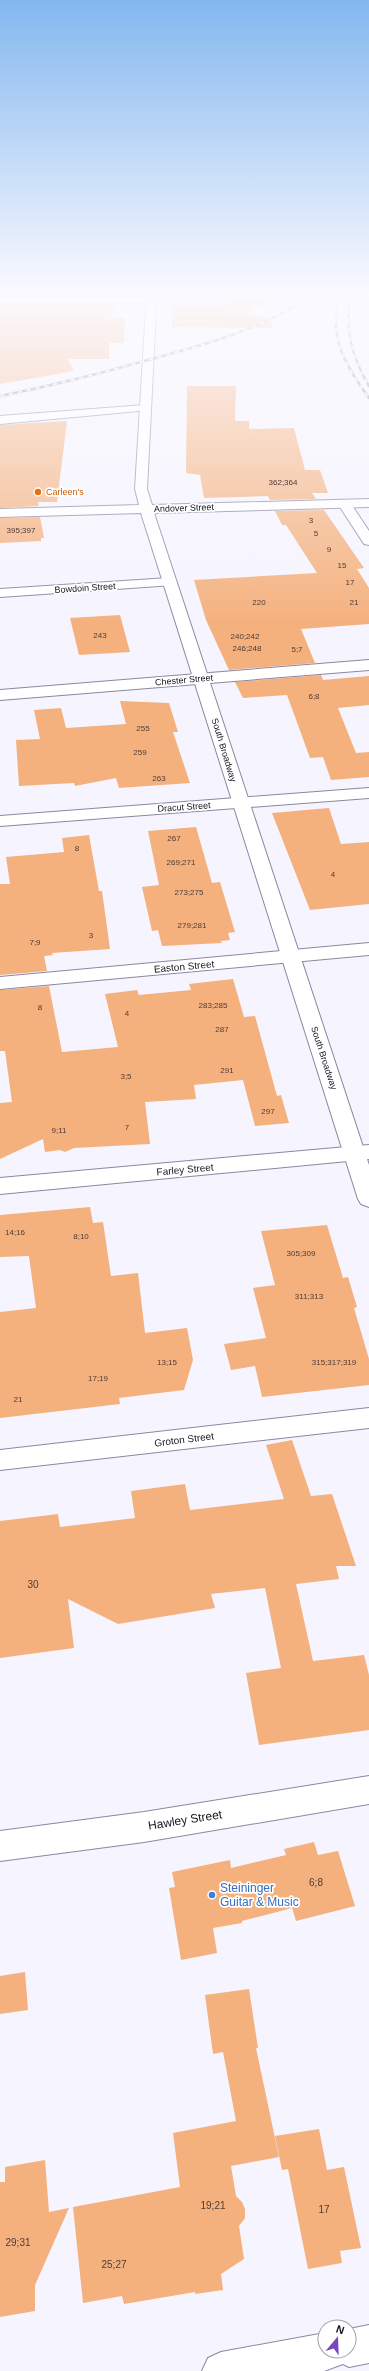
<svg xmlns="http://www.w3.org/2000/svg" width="369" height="2371" font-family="Arial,sans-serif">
  <rect width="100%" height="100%" fill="#f6f4fe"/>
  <path fill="#f4b17e" d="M0,292H121L120,296H0Z
    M226,292H286L246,313L273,320L272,328L172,327V305H226Z
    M0,304H116L110,318H125L124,343H109V359H68L74,371L0,384Z
    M187,386H236L235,421H249V429L294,428L305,470H320L328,493H312L316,499L270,500L268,496L204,498L200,475L186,473Z
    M67,421L57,502H38L39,506L0,508V425Z
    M324,510L364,568L357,569L369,588V624L301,629L315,663L229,670L206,620L194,580L317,573L286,525H282L275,511Z
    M40,517L44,538H41V541L0,543V518Z
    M120,615L130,652L79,655L70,618Z
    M321,675L323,680L369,676V705L338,708L356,753L369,752V777L331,780L323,757L310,758L287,695L243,698L235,682Z
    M120,701L169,703L178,732H173L190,783L119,788L116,778L75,786L74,783L19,786L16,740L40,739L34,710L61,708L66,728L126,724Z
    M329,808L341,844L369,842V904L310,910L272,813Z
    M196,827L212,883L220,882L235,932L228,933L230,940L221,941L222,943L162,946L158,930L152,931L142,887L159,885L148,831Z
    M89,835L99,891H102L110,949L52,953L53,955L44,956L47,971L0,975V884H10L6,857L64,852L62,838Z
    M233,979L244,1017L255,1016L277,1096L281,1095L289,1123L255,1126L243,1080L194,1085L196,1099L145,1102L150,1144L74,1148L65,1152L60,1150L45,1152L43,1139L0,1159V1103L12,1102L5,1051H0V990L49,986L62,1052L118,1047L105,994L137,990L139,995L191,990L189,984Z
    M90,1207L93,1223L103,1222L111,1276L138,1273L145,1333L187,1328L193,1360L184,1390L119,1398L120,1404L0,1418V1312L36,1308L29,1256L0,1257V1215Z
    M327,1225L343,1278L348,1277L357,1307L354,1308L369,1359V1385L262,1397L255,1366L231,1370L224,1344L266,1338L253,1288L275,1285L261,1231Z
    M292,1440L311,1496L332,1494L356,1566H336L339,1579L296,1584L313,1661L364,1655L369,1675V1730L259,1745L246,1673L281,1668L265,1588L211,1594L215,1608L118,1624L68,1599L74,1648L0,1658V1521L58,1514L60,1527L135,1518L131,1491L185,1484L190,1510L284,1499L266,1445Z
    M314,1842L318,1855L338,1851L355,1906L296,1921L292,1908L242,1921V1923L213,1928L217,1953L181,1960L169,1888L175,1887L172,1872L230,1860L231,1868L286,1855L284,1849Z
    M25,1972L28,2010L0,2014V1976Z
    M249,1989L258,2048H256L279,2157L231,2166L236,2196L242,2202L245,2209V2218L239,2226L244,2259L221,2274L223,2290L195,2294V2292L124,2304L122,2296L83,2303L73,2207L180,2187L173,2133L236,2121L223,2052L213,2054L205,1995Z
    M319,2129L327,2170L344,2167L361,2248L340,2251L342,2263L308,2269L288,2169L282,2170L275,2136Z
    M45,2160L49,2212L69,2208L35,2285V2311L0,2317V2182H5V2167Z"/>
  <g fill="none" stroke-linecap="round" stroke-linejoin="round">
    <defs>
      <path id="minor" d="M0,297H151L156,300L151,303H0Z
        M145,405L149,406L151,408L149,410L0,424V416Z
        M344,500L349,501L369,531V545L364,544L338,504Z
        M169,578L176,582L174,585L0,597V589Z
        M369,660V670L0,700V690Z
        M369,788V798L0,826V816Z
        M369,943V955L0,989V977Z
        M369,1145V1159L0,1194V1178Z
        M369,1408V1428L0,1470V1450Z
        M369,1776V1804L144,1842L0,1861V1831L144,1812Z
        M369,2325V2363L349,2367L343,2364L324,2371H202L208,2358L221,2352L325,2333V2351H349V2329Z"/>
      <path id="major" d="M147,292H157L147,489L152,505L369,499V507L154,513L369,1165V1207L361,1204L358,1199L141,513L0,517V509L139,505L135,489Z"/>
    </defs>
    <use href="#minor" stroke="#8c879e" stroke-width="2"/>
    <use href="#major" stroke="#8c879e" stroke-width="2"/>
    <use href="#minor" fill="#fff" fill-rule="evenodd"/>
    <use href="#major" fill="#fff" fill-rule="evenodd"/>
    <defs>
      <path id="rail" d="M340,292C328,337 343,362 369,398
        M351,292C344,327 351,356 369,386
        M0,396C50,386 99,374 148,360C208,344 266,328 317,292"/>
    </defs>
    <use href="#rail" stroke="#908e98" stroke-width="2.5"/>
    <use href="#rail" stroke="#fff" stroke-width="1.5" stroke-dasharray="4.5" stroke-linecap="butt"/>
  </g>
  <linearGradient id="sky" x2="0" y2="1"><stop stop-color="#83b7ef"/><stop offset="0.47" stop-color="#fbfaff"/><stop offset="1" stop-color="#fbfaff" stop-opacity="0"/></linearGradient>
  <rect width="369" height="624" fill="url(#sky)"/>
  <circle fill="#e8710a" stroke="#fff" stroke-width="1.5" cx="38" cy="492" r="4"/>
  <circle fill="#3f7fe0" stroke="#fff" stroke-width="1.5" cx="212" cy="1895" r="4"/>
  <g text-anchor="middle" stroke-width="3.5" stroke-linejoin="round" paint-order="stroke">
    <g font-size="8" fill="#4e3b35">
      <text x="283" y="485">362;364</text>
      <text x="311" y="523">3</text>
      <text x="21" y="533">395;397</text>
      <text x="316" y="536">5</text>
      <text x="329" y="552">9</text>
      <text x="342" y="568">15</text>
      <text x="350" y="585">17</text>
      <text x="259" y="605">220</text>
      <text x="354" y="605">21</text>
      <text x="100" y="638">243</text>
      <text x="245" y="639">240;242</text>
      <text x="247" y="651">246;248</text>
      <text x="297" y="652">5;7</text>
      <text x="314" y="699">6;8</text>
      <text x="143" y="731">255</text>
      <text x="140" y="755">259</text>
      <text x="159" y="781">263</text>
      <text x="174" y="841">267</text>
      <text x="77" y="851">8</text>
      <text x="181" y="865">269;271</text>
      <text x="333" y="877">4</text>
      <text x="189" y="895">273;275</text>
      <text x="192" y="928">279;281</text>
      <text x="91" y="938">3</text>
      <text x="35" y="945">7;9</text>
      <text x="213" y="1008">283;285</text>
      <text x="40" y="1010">8</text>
      <text x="127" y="1016">4</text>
      <text x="222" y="1032">287</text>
      <text x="227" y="1073">291</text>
      <text x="126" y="1079">3;5</text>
      <text x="268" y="1114">297</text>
      <text x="127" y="1130">7</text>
      <text x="59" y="1133">9;11</text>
      <text x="15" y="1235">14;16</text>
      <text x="81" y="1239">8;10</text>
      <text x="301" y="1256">305;309</text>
      <text x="309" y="1299">311;313</text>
      <text x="167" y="1365">13;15</text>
      <text x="334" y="1365">315;317;319</text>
      <text x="98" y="1381">17;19</text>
      <text x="18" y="1402">21</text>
    </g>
    <g font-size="9" fill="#c56008" stroke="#fff" text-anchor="start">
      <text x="46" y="495">Carleen's</text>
    </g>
    <g font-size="9" fill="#16141d" stroke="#fff">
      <text transform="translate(184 508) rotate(-2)" y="3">Andover Street</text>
      <text transform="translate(85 588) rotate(-4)" y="3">Bowdoin Street</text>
      <text transform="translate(184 680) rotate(-5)" y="3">Chester Street</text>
      <text transform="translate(224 750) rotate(73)" y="3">South Broadway</text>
      <text transform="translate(184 807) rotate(-4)" y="3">Dracut Street</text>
      <text transform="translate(324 1058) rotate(72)" y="3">South Broadway</text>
    </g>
    <g font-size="10" fill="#16141d" stroke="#fff">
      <text transform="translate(184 966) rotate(-5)" y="4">Easton Street</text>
      <text transform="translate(185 1169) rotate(-5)" y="4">Farley Street</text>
      <text transform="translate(184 1439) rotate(-7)" y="4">Groton Street</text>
    </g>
    <g font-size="10" fill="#4e3b35">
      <text x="33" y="1588">30</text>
      <text x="316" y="1886">6;8</text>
      <text x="213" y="2209">19;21</text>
      <text x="324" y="2213">17</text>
      <text x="18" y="2246">29;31</text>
      <text x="114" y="2268">25;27</text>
    </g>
    <g font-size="12" fill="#16141d" stroke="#fff">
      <text transform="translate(185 1820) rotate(-9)" y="4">Hawley Street</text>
    </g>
    <g font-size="12" fill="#366cbe" stroke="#fff" text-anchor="start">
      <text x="220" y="1892">Steininger<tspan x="220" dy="14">Guitar &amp; Music</tspan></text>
    </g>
  </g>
  <g transform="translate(337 2339) rotate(19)"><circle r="19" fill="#ffffff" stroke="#a2a1a5"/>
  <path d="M0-3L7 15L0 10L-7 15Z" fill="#7947bf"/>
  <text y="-6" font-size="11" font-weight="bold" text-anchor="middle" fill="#16141d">N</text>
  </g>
</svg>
